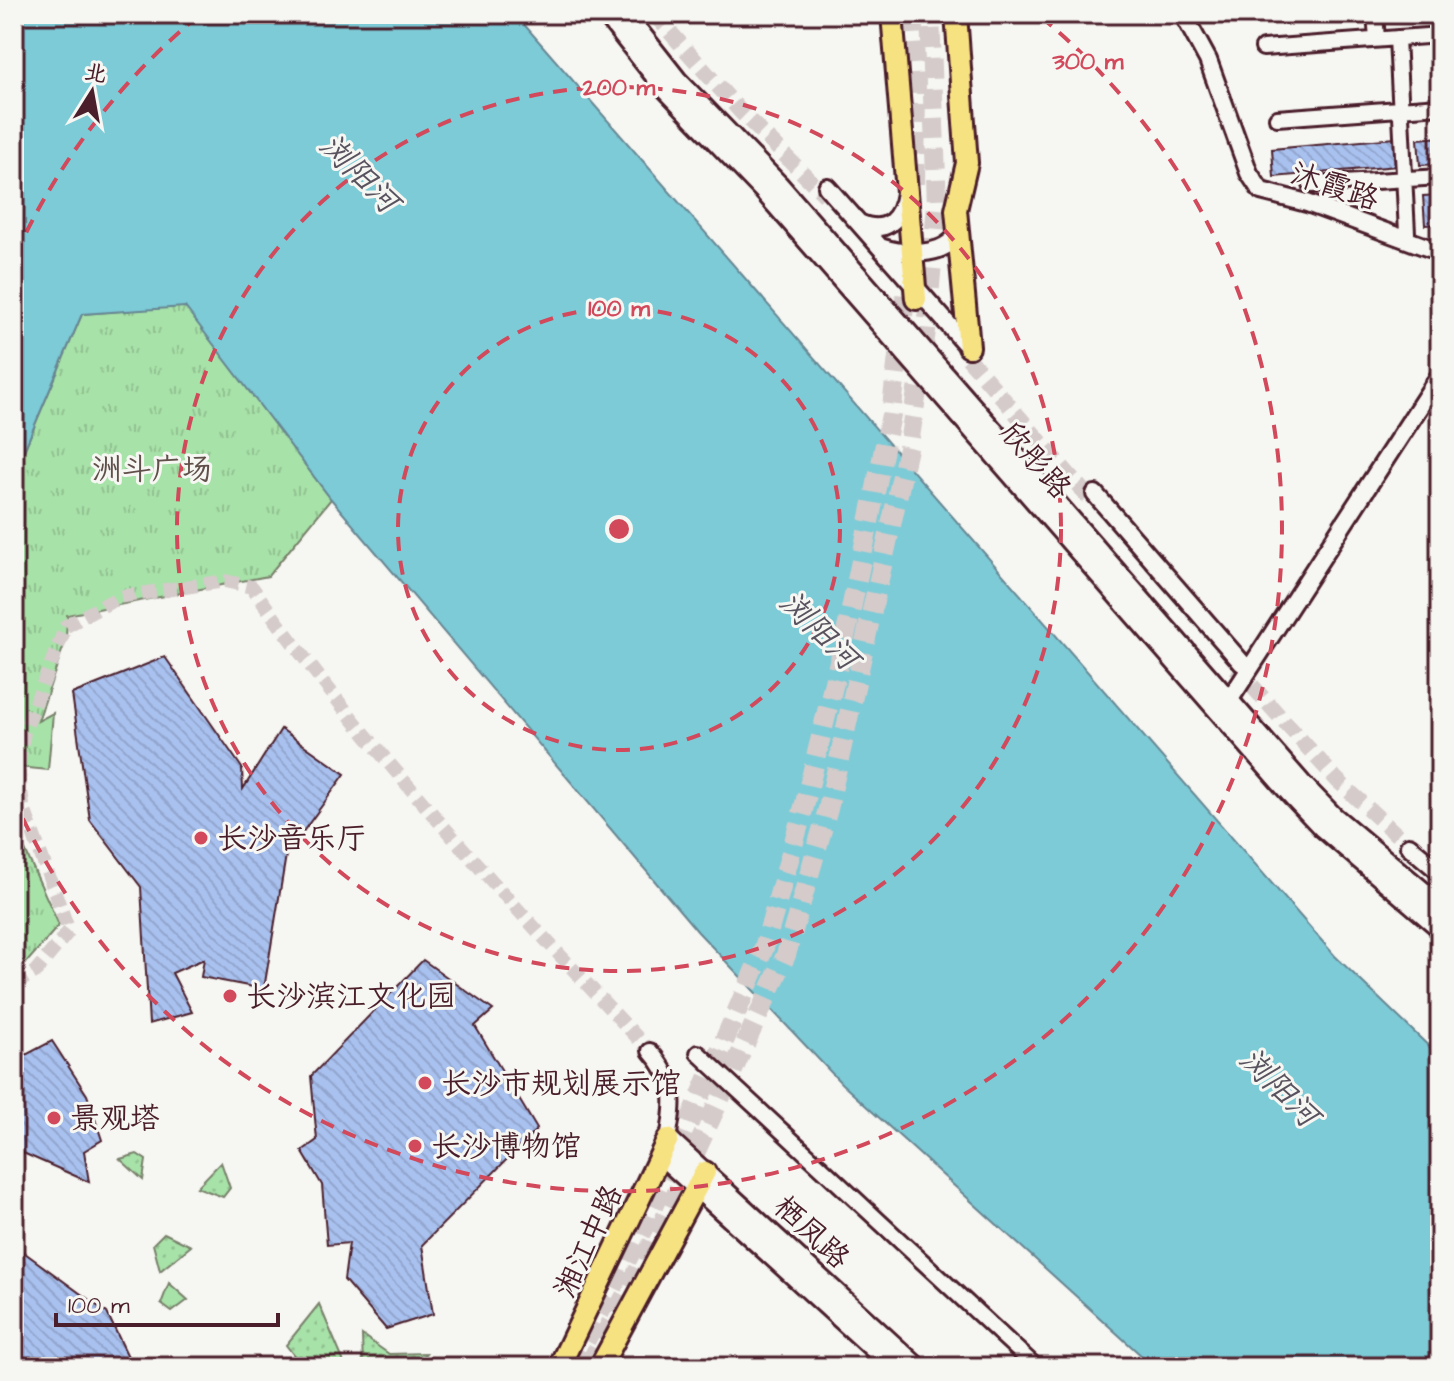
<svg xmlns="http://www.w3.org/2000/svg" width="1454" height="1381" font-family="'Architects Daughter','LXGW WenKai TC',sans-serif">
  <defs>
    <pattern id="grass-dots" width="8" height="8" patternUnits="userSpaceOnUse" patternTransform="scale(2)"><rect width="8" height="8" fill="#a7e2a8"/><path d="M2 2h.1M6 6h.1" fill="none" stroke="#91c191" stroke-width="1.8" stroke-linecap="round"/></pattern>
    <pattern id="park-tufts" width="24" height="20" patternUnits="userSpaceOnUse" patternTransform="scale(2)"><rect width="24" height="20" fill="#a7e2a8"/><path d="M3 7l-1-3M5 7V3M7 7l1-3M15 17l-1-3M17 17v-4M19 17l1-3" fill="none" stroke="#91c191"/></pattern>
    <pattern id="building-back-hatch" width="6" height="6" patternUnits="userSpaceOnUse" patternTransform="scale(2)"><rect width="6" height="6" fill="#a8c1ef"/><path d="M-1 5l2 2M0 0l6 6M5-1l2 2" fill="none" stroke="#92a5cd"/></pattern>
  </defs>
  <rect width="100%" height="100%" fill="#f6f6f2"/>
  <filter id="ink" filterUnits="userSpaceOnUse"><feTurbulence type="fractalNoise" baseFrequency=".0125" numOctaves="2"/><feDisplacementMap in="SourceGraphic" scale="16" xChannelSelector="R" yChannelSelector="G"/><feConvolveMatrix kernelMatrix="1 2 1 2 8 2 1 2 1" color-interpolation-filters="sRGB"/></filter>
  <g filter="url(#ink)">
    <path fill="url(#grass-dots)" stroke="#78806a" stroke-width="2" d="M137,1154L146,1160L143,1180L120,1159Z
      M221,1162L230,1188L223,1197L197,1187Z
      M164,1233L191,1246L160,1271L153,1244Z
      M319,1304L343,1360L344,1367H303L286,1345Z
      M362,1335L389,1354L426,1353L414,1367H363Z"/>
    <path fill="url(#park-tufts)" stroke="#78806a" stroke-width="2" d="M185,306L331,499L268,576L67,615L66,639L38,721L53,713L48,770L18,767L14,779V474L82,314Z
      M14,826L59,925L27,962L14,969Z
      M169,1283L188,1300L172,1312L161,1304Z"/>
    <path fill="#7bcbd7" stroke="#678692" stroke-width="2" d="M14,14H515L1335,956L1440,1057V1367H1154L842,1084L698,932L331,499L185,307L82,314L14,474Z"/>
    <path fill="url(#building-back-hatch)" stroke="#4a1f2b" stroke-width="2" d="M1440,137V164L1420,165L1418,139Z
      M1395,138L1397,166L1274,177L1272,149Z
      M1440,195V224L1425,225L1423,196Z
      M165,657L242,768L243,789L281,729L345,774L286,855L264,989L201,977L204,959L172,973L192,1012L149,1024L141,887L90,820L72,694Z
      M423,960L493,1010L475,1026L537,1129L422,1245L433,1314L386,1329L344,1280L349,1243L327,1245L322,1185L302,1151L317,1140L311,1076Z
      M52,1041L87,1095L102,1140L84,1151L89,1182L14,1149V1061Z
      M14,1245L107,1313L133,1367H14Z"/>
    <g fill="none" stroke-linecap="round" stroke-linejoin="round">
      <path stroke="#d4cbca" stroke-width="14" stroke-dasharray="14 7" stroke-linecap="butt" d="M14,984L35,972L69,931L23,806L18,767L24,732L66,626L119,597L225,581L252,587C370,753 510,903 650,1051"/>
      <path stroke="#d4cbca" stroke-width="16" stroke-dasharray="16 8" stroke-linecap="butt" d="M654,14L740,111L825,195
        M968,358L1090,499
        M1236,668L1337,780L1409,846"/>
      <path stroke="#d4cbca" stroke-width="20" stroke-dasharray="20 10" stroke-linecap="butt" d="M912,14L916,76L915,194
        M572,1367L647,1221L764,948L805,803L848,624L891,415L908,274
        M588,1367L661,1227L786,955L828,809L909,444L926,331L937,205L930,14"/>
      <defs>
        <path id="minor" d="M1375,14L1377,39
          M1397,38L1407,233
          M1263,48L1440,35
          M1277,118L1440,106
          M1311,185L1440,177
          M650,1051C677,1081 675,1101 668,1139
          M698,1053L1036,1367"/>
        <path id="tertiary" d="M1183,14L1208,60L1249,173L1261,191L1307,203L1440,252
          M827,187L970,349
          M859,223C886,235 901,220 905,193
          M880,247C904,255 944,258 958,233
          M1095,494L1242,663
          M1223,710L1440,375
          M1409,846L1440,872"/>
        <path id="secondary" d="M606,14L663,86L764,191L1290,793L1323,828L1440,928
          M625,14L677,80L778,184L1301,783L1334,817L1440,906
          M668,1139L917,1367
          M661,1155L894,1367"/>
        <path id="primary" d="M892,14L916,299
          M956,14L967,163L956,210L969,347
          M559,1367L668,1139
          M600,1367L705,1172"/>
      </defs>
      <use href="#minor" stroke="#4a1f2b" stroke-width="20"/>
      <use href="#tertiary" stroke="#4a1f2b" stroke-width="22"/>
      <use href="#secondary" stroke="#4a1f2b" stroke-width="24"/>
      <use href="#primary" stroke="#4a1f2b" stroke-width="26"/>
      <use href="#minor" stroke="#f6f6f2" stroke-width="14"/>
      <use href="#tertiary" stroke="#f6f6f2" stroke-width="16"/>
      <use href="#secondary" stroke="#f6f6f2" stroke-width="18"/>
      <use href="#primary" stroke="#f7e281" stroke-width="20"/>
    </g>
  </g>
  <g fill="none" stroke="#d1495b" stroke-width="4" stroke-dasharray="14 10">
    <circle cx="619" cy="529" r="221"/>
    <circle cx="619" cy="529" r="442"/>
    <path d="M16 254A663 663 0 0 1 197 17M1041 17A663 663 0 1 1 16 804"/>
  </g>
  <g fill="#d1495b" stroke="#f6f6f2" stroke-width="3">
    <circle cx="201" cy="838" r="8"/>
    <circle cx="230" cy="996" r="8"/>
    <circle cx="425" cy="1083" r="8"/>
    <circle cx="54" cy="1118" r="8"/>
    <circle cx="415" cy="1146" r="8"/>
  </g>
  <g text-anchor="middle" stroke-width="6" stroke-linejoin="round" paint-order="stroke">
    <g font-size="30" fill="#4a1f2b" stroke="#f6f6f2">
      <text transform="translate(1335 186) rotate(18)" y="10">沐霞路</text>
      <text transform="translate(1036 460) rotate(49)" y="10">欣彤路</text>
      <text transform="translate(812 1232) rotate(43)" y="10">栖凤路</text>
      <text transform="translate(588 1241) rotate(-65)" y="10">湘江中路</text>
    </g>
    <g font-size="30" fill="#61504a" stroke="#f6f6f2">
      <text x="152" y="479">洲斗广场</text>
    </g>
    <g font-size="30" fill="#4a1f2b" stroke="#f6f6f2" text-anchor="start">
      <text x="217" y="848">长沙音乐厅</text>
      <text x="246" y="1006">长沙滨江文化园</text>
      <text x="441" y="1093">长沙市规划展示馆</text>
      <text x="70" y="1128">景观塔</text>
      <text x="431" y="1156">长沙博物馆</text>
    </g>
    <g font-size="32" font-style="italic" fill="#59535f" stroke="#f6f6f2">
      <text transform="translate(360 173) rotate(45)" y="11">浏阳河</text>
      <text transform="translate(820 630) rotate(45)" y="11">浏阳河</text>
      <text transform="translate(1280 1087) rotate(45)" y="11">浏阳河</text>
    </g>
  </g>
  <circle cx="619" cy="529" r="12" fill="#d1495b" stroke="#f6f6f2" stroke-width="4"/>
  <g font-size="24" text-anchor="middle" font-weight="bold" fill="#d1495b" stroke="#f6f6f2" stroke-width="6" stroke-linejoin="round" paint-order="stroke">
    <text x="1088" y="69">300 m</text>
    <text x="619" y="95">200 m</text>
    <text x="619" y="316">100 m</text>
  </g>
  <rect width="1454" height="1381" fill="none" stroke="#f6f6f2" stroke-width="48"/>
  <rect x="24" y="24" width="1406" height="1333" fill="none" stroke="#4a1f2b" stroke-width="3" filter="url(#ink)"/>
  <g transform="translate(92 92) rotate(11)" stroke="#f6f6f2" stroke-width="6" paint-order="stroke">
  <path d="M0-6L14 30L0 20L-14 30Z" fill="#4a1f2b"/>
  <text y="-12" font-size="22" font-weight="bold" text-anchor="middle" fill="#4a1f2b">北</text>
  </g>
  <path d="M56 1313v12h222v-12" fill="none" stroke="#4a1f2b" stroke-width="4"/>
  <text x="68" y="1313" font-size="24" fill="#4a1f2b" stroke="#f6f6f2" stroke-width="6" paint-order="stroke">100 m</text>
</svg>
